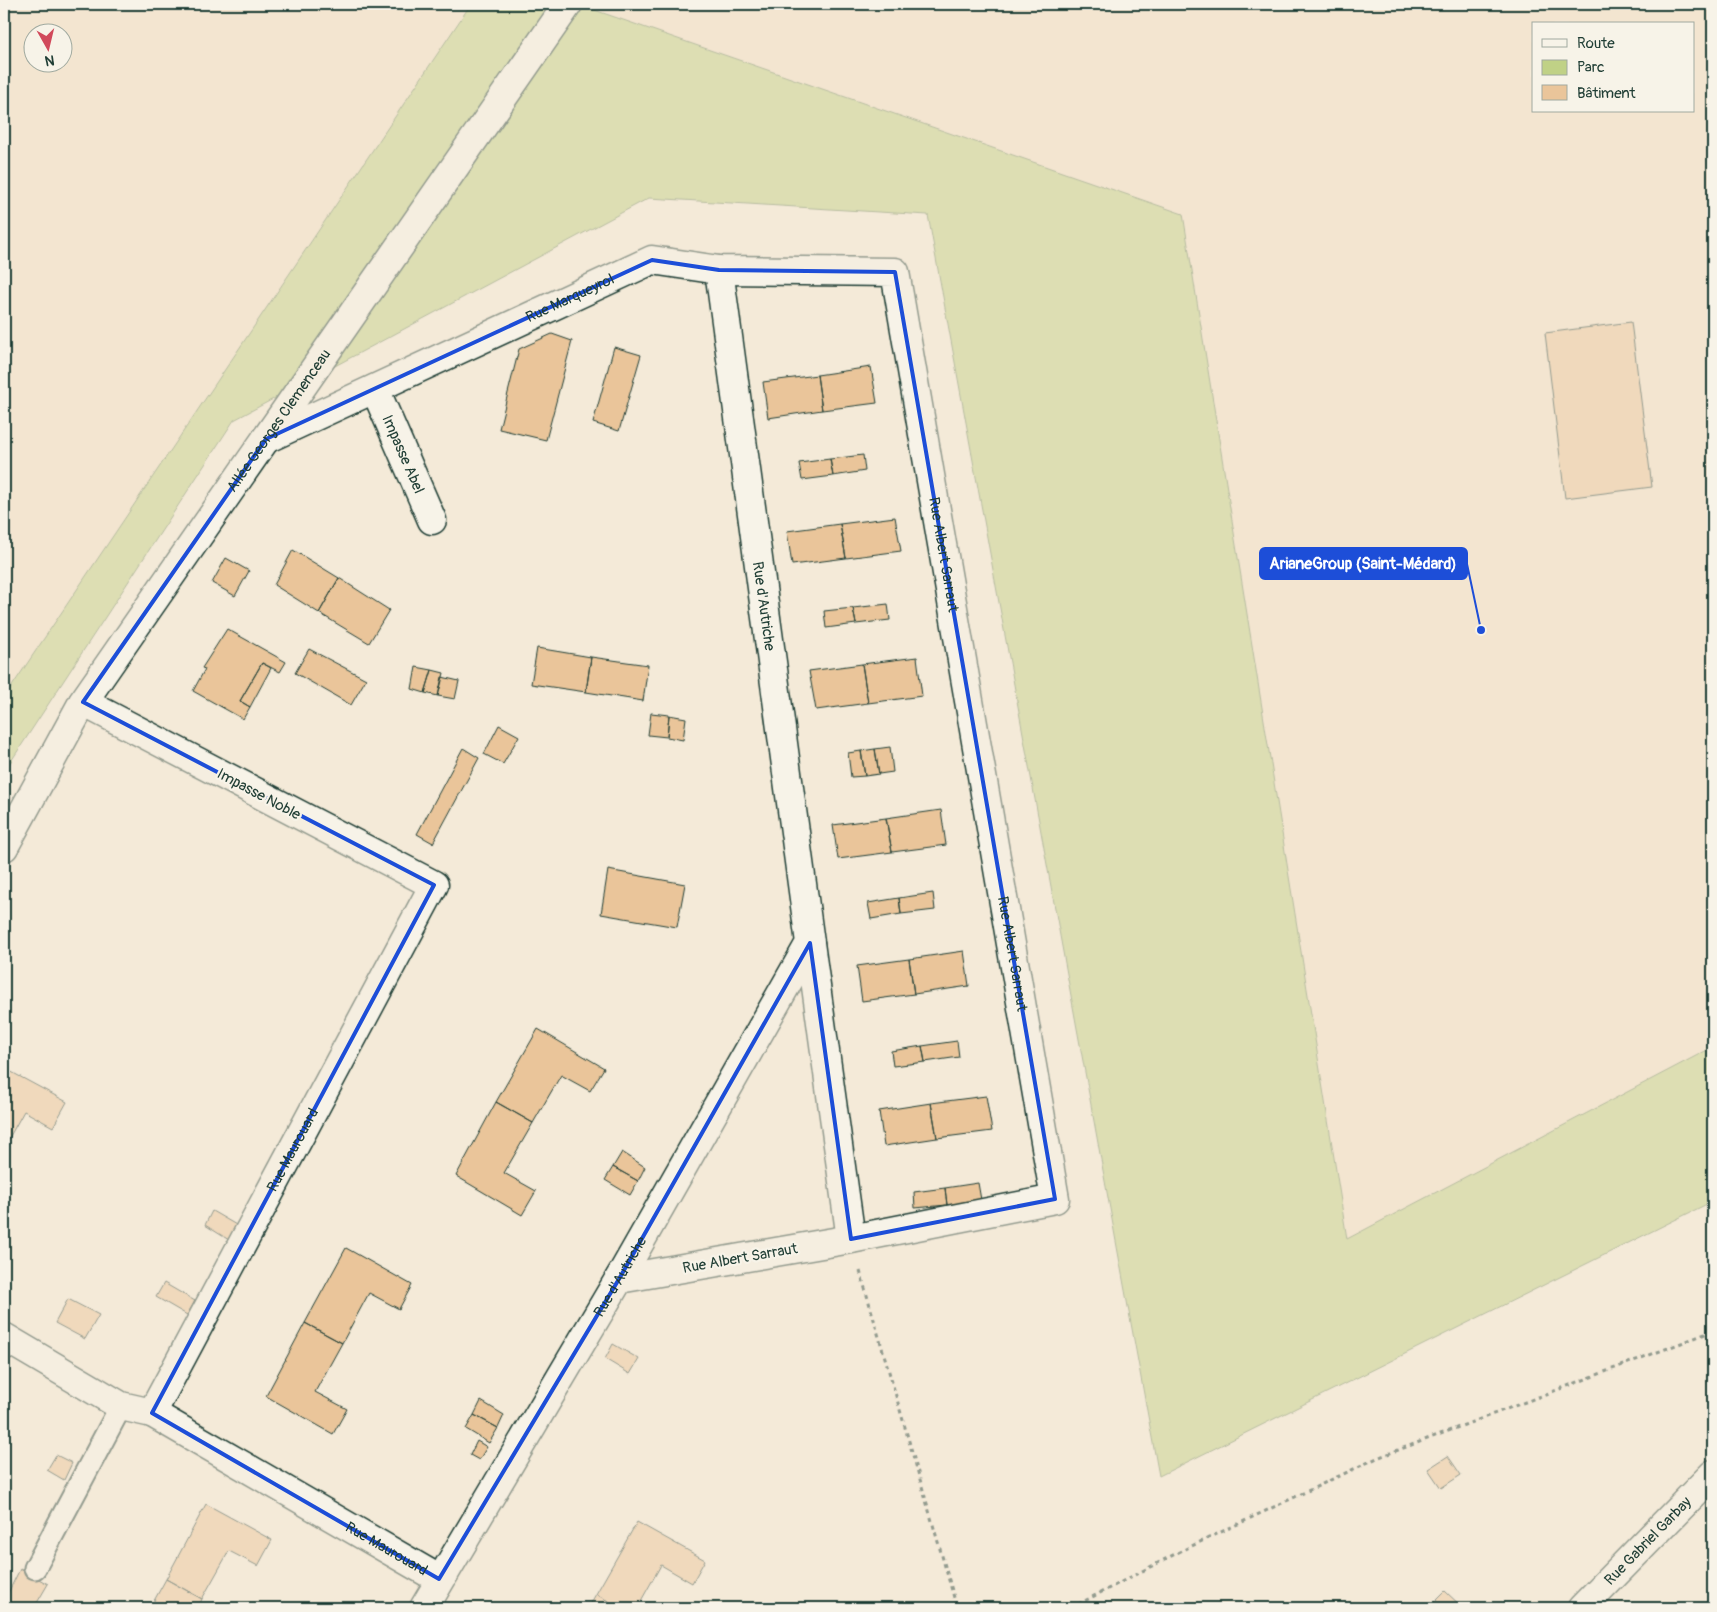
<svg xmlns="http://www.w3.org/2000/svg" width="1717" height="1612" font-family="Pangolin,sans-serif">
  <rect width="100%" height="100%" fill="#f4ead8"/>
  <filter id="ink" filterUnits="userSpaceOnUse"><feTurbulence type="fractalNoise" baseFrequency=".02" numOctaves="2"/><feDisplacementMap in="SourceGraphic" scale="10" xChannelSelector="R" yChannelSelector="G"/><feConvolveMatrix kernelMatrix="1 2 1 2 8 2 1 2 1" color-interpolation-filters="sRGB"/></filter>
  <g filter="url(#ink)">
    <path fill="#f1dfc5" fill-rule="evenodd" d="M4,4H471L4,698ZM32,32H62V62H32Z
      M577,4H1713V1047L1347,1240L1183,214ZM1533,24H1693V111H1533Z"/>
    <path fill="#c0d186" stroke="#70875d" d="M471,4H577L1183,214L1347,1239L1713,1047V1201L1159,1476L928,215L649,198L234,420L4,772V698Z"/>
    <path fill="#eac59a" stroke="#1f3d34" d="M1631,322L1652,487L1565,498L1545,333Z
      M552,334L572,341L546,440L499,429L519,349Z
      M614,347L641,355L619,431L593,423Z
      M871,367L877,403L822,410L817,375Z
      M817,375L822,410L768,418L763,382Z
      M863,455L865,471L833,476L830,459Z
      M830,459L833,476L802,480L799,463Z
      M895,517L901,551L846,558L840,524Z
      M840,524L846,558L792,565L787,531Z
      M293,550L339,578L319,613L274,585Z
      M226,558L249,571L235,596L212,583Z
      M339,578L389,610L369,643L319,613Z
      M888,604L890,620L856,624L853,608Z
      M853,608L856,624L826,628L824,611Z
      M227,629L286,662L280,672L262,663L240,701L250,707L243,719L193,691L205,669L202,668Z
      M537,648L591,657L586,692L531,684Z
      M309,649L366,679L351,705L295,673Z
      M591,657L648,665L643,701L586,692Z
      M917,657L922,696L868,703L862,664Z
      M262,663L271,668L250,707L240,701Z
      M862,664L868,703L816,710L809,671Z
      M416,667L432,670L425,693L412,689Z
      M432,670L444,673L438,696L425,693Z
      M442,677L459,681L455,699L438,696Z
      M651,713L669,715L667,737L648,735Z
      M669,715L686,718L683,740L667,737Z
      M499,725L519,736L503,764L484,754Z
      M890,747L893,772L879,774L875,749Z
      M463,748L479,758L433,843L417,834Z
      M875,749L879,774L865,776L861,751Z
      M861,751L865,776L851,777L848,753Z
      M941,810L946,845L892,852L886,818Z
      M886,818L892,852L838,859L833,825Z
      M608,870L685,884L677,927L601,914Z
      M933,893L935,910L901,914L899,898Z
      M899,898L901,914L871,919L868,903Z
      M964,951L969,986L914,994L909,959Z
      M909,959L914,994L862,1001L857,966Z
      M538,1029L604,1068L590,1091L561,1075L533,1123L496,1102Z
      M957,1041L959,1057L925,1062L922,1046Z
      M922,1046L925,1062L893,1066L891,1051Z
      M4,1068L67,1102L53,1127L24,1111L4,1147Z
      M986,1096L992,1131L937,1138L931,1103Z
      M496,1102L533,1123L504,1173L536,1191L522,1215L456,1176Z
      M931,1103L937,1138L884,1146L879,1111Z
      M622,1152L645,1167L638,1181L613,1167Z
      M613,1167L638,1181L630,1195L605,1180Z
      M978,1183L981,1200L947,1205L945,1188Z
      M945,1188L947,1205L915,1208L914,1192Z
      M212,1211L238,1226L229,1240L205,1225Z
      M346,1248L412,1285L399,1309L369,1293L342,1343L305,1323Z
      M164,1283L195,1301L187,1315L156,1297Z
      M68,1299L99,1315L85,1339L55,1323Z
      M305,1323L342,1343L315,1392L347,1409L333,1434L266,1396Z
      M613,1344L639,1359L630,1374L605,1359Z
      M481,1401L504,1415L498,1428L474,1415Z
      M474,1415L498,1428L489,1443L466,1429Z
      M477,1441L487,1447L479,1460L470,1455Z
      M56,1455L72,1463L64,1480L47,1470Z
      M1448,1456L1461,1475L1441,1488L1428,1469Z
      M206,1504L272,1540L258,1566L229,1551L202,1599L166,1579Z
      M637,1522L705,1560L692,1583L661,1565L637,1608H620L596,1594Z
      M20,1569L48,1584L34,1608H17L4,1601Z
      M166,1579L202,1599L198,1608H150Z
      M1445,1591L1463,1608H1438L1433,1603Z
      M596,1594L620,1608H588Z"/>
    <g fill="none" stroke-linecap="round" stroke-linejoin="round">
      <defs>
        <path id="service" d="M35,1568L121,1406"/>
        <g id="minor">
          <path id="s1" d="M375,389L432,520"/>
          <path id="s2" d="M266,439L652,260L719,270L895,272L1055,1199L851,1239L619,1279"/>
          <path id="s3" d="M4,847L83,702L568,4"/>
          <path d="M810,943L851,1239"/>
          <path id="s4" d="M4,1337L121,1406L152,1413L434,885L83,702"/>
          <path id="s5" d="M152,1413L439,1579"/>
          <path id="s6" d="M424,1608L619,1279L810,943L719,270"/>
        </g>
        <g id="tertiary">
          <path id="s7" d="M1582,1608L1713,1474"/>
        </g>
      </defs>
      <use href="#service" stroke="#1f3d34" stroke-width="25"/>
      <use href="#minor" stroke="#1f3d34" stroke-width="31"/>
      <use href="#tertiary" stroke="#1f3d34" stroke-width="31"/>
      <path stroke="#1f3d34" stroke-width="3" stroke-dasharray="4 4" stroke-linecap="butt" d="M860,1271L957,1608
        M1071,1608L1179,1552L1377,1458L1713,1331"/>
      <use href="#service" stroke="#f7f3e8" stroke-width="21"/>
      <use href="#minor" stroke="#f7f3e8" stroke-width="28"/>
      <use href="#tertiary" stroke="#f7f3e8" stroke-width="28"/>
    </g>
  </g>
  <path d="M0 0H1717V1612H0ZM652,260L719,270L895,272L1055,1199L851,1239L810,943L619,1279L439,1579L152,1413L434,885L83,702L266,439Z" fill="#f4ead8" fill-opacity=".55" fill-rule="evenodd"/>
  <path fill="none" stroke="#1d4ed8" stroke-width="4" stroke-linejoin="round" d="M652,260L719,270L895,272L1055,1199L851,1239L810,943L619,1279L439,1579L152,1413L434,885L83,702L266,439Z"/>
  <g text-anchor="middle" stroke-width="4.5" stroke-linejoin="round" paint-order="stroke">
    <g font-size="15" fill="#1f3d34" stroke="#f7f3e8">
      <text dy="5" stroke="none"><textPath href="#s2" startOffset="335">Rue Marqueyrol</textPath></text>
      <text dy="5" stroke="none"><textPath href="#s3" startOffset="508">Allée Georges Clemenceau</textPath></text>
      <text dy="5" stroke="none"><textPath href="#s1" startOffset="71">Impasse Abel</textPath></text>
      <text dy="5" stroke="none"><textPath href="#s2" startOffset="956">Rue Albert Sarraut</textPath></text>
      <text transform="translate(764 606) rotate(82)" y="5">Rue d'Autriche</text>
      <text transform="translate(259 794) rotate(28)" y="5">Impasse Noble</text>
      <text dy="5" stroke="none"><textPath href="#s2" startOffset="1361">Rue Albert Sarraut</textPath></text>
      <text dy="5" stroke="none"><textPath href="#s4" startOffset="466">Rue Maurouard</textPath></text>
      <text transform="translate(740 1258) rotate(-10)" y="5">Rue Albert Sarraut</text>
      <text dy="5" stroke="none"><textPath href="#s6" startOffset="385">Rue d'Autriche</textPath></text>
      <text dy="5" stroke="none"><textPath href="#s7" startOffset="94">Rue Gabriel Garbay</textPath></text>
      <text dy="5" stroke="none"><textPath href="#s5" startOffset="271">Rue Maurouard</textPath></text>
    </g>
  </g>
  <path fill="none" stroke="#1d4ed8" stroke-width="2" d="M1481 630L1467 564"/>
  <circle fill="#1d4ed8" stroke="#f7f3e8" stroke-width="2" cx="1481" cy="630" r="5"/>
  <rect fill="#1d4ed8" stroke="#1d4ed8" stroke-width="2" x="1260" y="548" width="207" height="31" rx="5"/>
  <g font-size="16" text-anchor="middle" font-weight="bold" fill="#fff">
    <text x="1363" y="569">ArianeGroup (Saint-Médard)</text>
  </g>
  <rect width="1717" height="1612" fill="none" stroke="#f7f3e8" stroke-width="20"/>
  <rect x="10" y="10" width="1697" height="1592" fill="none" stroke="#1f3d34" stroke-width="2" filter="url(#ink)"/>
  <rect x="1532" y="22" width="162" height="90" fill="#f7f3e8" stroke="#a1aaa0"/>
  <rect x="1542" y="39" width="25" height="8" fill="#f7f3e8" stroke="#a1aaa0"/>
  <text x="1577" y="48" font-size="15" fill="#1f3d34">Route</text>
  <rect x="1542" y="60" width="25" height="15" fill="#c0d186" stroke="#a1aaa0"/>
  <text x="1577" y="72" font-size="15" fill="#1f3d34">Parc</text>
  <rect x="1542" y="85" width="25" height="15" fill="#eac59a" stroke="#a1aaa0"/>
  <text x="1577" y="98" font-size="15" fill="#1f3d34">Bâtiment</text>
  <g transform="translate(48 48) rotate(172)"><circle r="24" fill="#f7f3e8" stroke="#a1aaa0"/>
  <path d="M0-4L9 19L0 12L-9 19Z" fill="#d1495b"/>
  <text y="-8" font-size="14" font-weight="bold" text-anchor="middle" fill="#1f3d34">N</text>
  </g>
</svg>
